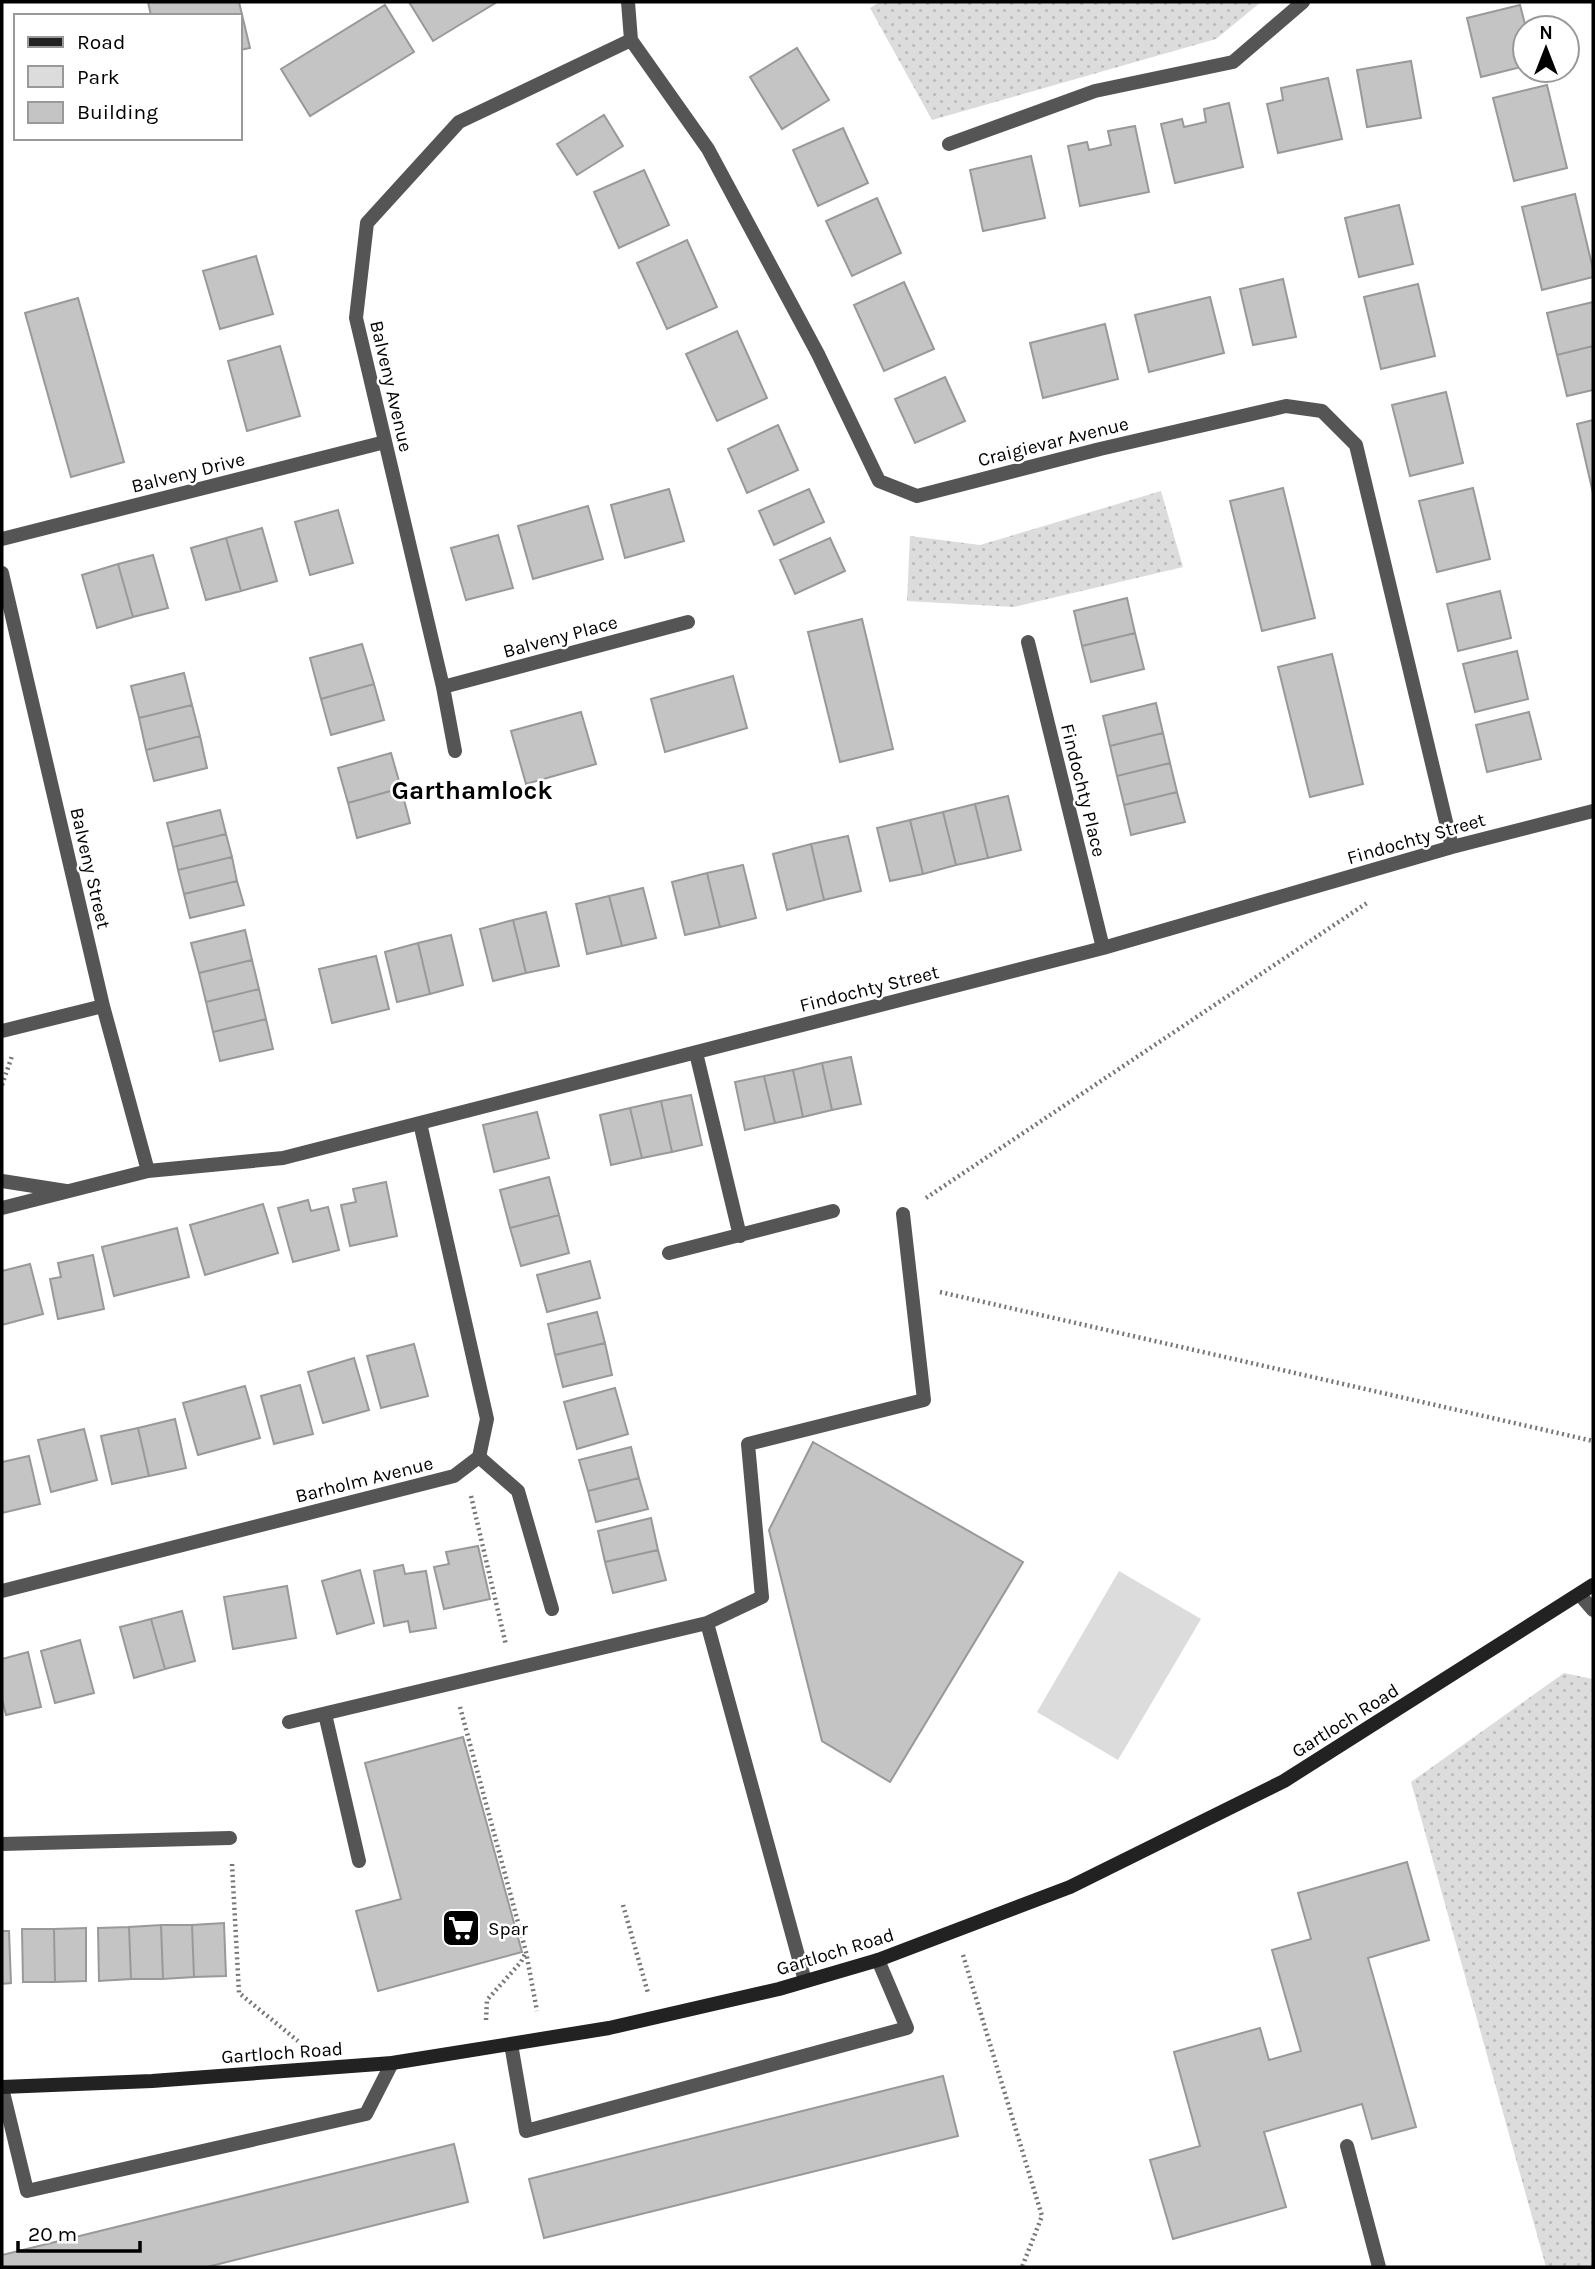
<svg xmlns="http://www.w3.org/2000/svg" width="1595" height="2269" font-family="Karla,sans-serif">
  <defs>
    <pattern id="green-dots" width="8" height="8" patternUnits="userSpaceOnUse" patternTransform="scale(1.75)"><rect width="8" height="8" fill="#dcdcdc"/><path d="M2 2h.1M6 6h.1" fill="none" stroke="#bbb" stroke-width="1.8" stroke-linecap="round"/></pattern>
  </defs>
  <rect width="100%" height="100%" fill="#fff"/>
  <path fill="url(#green-dots)" d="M880,2H1261L1216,39L932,120L870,8Z
    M1161,491L1183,567L1014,607L907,601L910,536L980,545Z
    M1564,1673L1593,1679V2267H1546L1411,1782Z"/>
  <path fill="#dcdcdc" d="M1119,1571L1201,1619L1118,1760L1037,1712Z"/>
  <path fill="#c4c4c4" stroke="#999" stroke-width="2" d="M148,2H239L250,48L240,50V16H151Z
    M409,2H497L433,41Z
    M385,5L414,52L310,116L281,69Z
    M1520,5L1526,28L1525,66L1481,77L1467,18Z
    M797,48L829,100L782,129L750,77Z
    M1411,61L1421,118L1367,127L1357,70Z
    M1328,78L1342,139L1278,153L1267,104L1283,100L1281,88Z
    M1547,85L1567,168L1514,181L1493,98Z
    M1229,103L1243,167L1175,183L1161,124L1182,119L1184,127L1206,122L1204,109Z
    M604,115L623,146L577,175L557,144Z
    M1135,126L1149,192L1080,206L1068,146L1087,142L1089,150L1111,145L1108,131Z
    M843,128L868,183L818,206L793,150Z
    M1031,156L1045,218L983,231L970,170Z
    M644,170L669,225L619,248L594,192Z
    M1575,194L1593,269V277L1542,290L1522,207Z
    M877,198L901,253L852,276L826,221Z
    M1399,205L1413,264L1359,277L1345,218Z
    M687,240L717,307L667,329L637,263Z
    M256,256L273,314L220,329L203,271Z
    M1283,279L1296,337L1253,345L1240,289Z
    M904,282L934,349L884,371L854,305Z
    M1418,284L1435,356L1381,369L1364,297Z
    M1210,297L1224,353L1149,372L1135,315Z
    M78,298L124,462L71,477L25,313Z
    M1593,302V346L1557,355L1547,313Z
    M1105,324L1118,379L1043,398L1030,343Z
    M737,331L767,398L717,421L686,354Z
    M280,346L300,416L247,431L228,361Z
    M1593,346V390L1567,396L1557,355Z
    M945,377L965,421L915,443L895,399Z
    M1446,392L1463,463L1410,476L1392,405Z
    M1593,420V493L1577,424Z
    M778,425L798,470L747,493L728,449Z
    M1283,488L1315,618L1262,631L1230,501Z
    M1473,488L1490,559L1437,572L1419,501Z
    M669,489L684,541L625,558L611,505Z
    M809,489L824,522L774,545L759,511Z
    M588,506L603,559L533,579L518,526Z
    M338,510L353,563L310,575L295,522Z
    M262,528L277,581L241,591L226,538Z
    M498,535L513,588L466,600L451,548Z
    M226,538L241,591L206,600L191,548Z
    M830,538L845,571L795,594L780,560Z
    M153,555L168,608L133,617L118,564Z
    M118,564L133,617L97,628L82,575Z
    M1500,591L1511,638L1458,651L1447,604Z
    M1127,598L1135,633L1082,646L1074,611Z
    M862,619L893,749L840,762L808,632Z
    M1135,633L1144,669L1091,682L1082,646Z
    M362,644L374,684L321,699L310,658Z
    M1517,651L1528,699L1475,712L1463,664Z
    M1332,654L1363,784L1310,797L1278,667Z
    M184,673L192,705L139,718L131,686Z
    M733,676L747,728L665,752L651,699Z
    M374,684L384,720L331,735L321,699Z
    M1156,703L1163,733L1110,746L1103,716Z
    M192,705L200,736L146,750L139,718Z
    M581,712L596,764L526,784L511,731Z
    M1529,712L1541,759L1487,772L1476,725Z
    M1163,733L1170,763L1117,776L1110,746Z
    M200,736L207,768L154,781L146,750Z
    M391,753L401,788L348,803L338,768Z
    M1170,763L1177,792L1124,805L1117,776Z
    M401,788L410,823L357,838L348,803Z
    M1177,792L1185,822L1131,835L1124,805Z
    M1008,796L1021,850L988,858L975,804Z
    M975,804L988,858L956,865L943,812Z
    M220,810L226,834L173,847L167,823Z
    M943,812L956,865L923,874L910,820Z
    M910,820L923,874L890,881L877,828Z
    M226,834L232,857L178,870L173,847Z
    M848,836L861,891L824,900L811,844Z
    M811,844L824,900L787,910L773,854Z
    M232,857L237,881L184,894L178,870Z
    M743,865L756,918L720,927L707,873Z
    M707,873L720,927L685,935L672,882Z
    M237,881L244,905L190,918L184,894Z
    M643,888L656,938L622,946L609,896Z
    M609,896L622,946L587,954L576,904Z
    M546,912L559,966L526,973L513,920Z
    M513,920L526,973L493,981L480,929Z
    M245,930L252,960L199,973L191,943Z
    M451,935L463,985L430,994L418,943Z
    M418,943L430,994L397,1002L385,952Z
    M376,956L389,1009L332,1023L319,969Z
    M252,960L259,989L206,1002L199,973Z
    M259,989L266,1019L213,1032L206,1002Z
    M266,1019L273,1049L220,1061L213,1032Z
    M851,1057L861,1104L832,1110L822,1063Z
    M822,1063L832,1110L803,1117L793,1070Z
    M793,1070L803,1117L775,1123L764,1076Z
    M764,1076L775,1123L745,1130L735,1082Z
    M691,1095L702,1145L672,1152L661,1101Z
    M661,1101L672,1152L642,1158L630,1108Z
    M630,1108L642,1158L611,1165L600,1115Z
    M537,1112L549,1158L494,1172L483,1125Z
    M549,1177L559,1215L510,1228L500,1190Z
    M386,1182L397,1236L350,1246L341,1205L356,1202L353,1189Z
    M308,1200L311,1211L328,1207L339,1250L293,1262L278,1208Z
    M263,1204L278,1253L205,1275L190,1225Z
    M559,1215L569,1253L521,1266L510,1228Z
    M177,1228L189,1277L114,1296L102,1247Z
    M93,1255L104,1309L58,1319L50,1279L61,1277L58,1263Z
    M590,1261L600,1298L547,1312L537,1275Z
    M30,1264L43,1314L2,1325V1271Z
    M597,1312L605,1343L555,1355L548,1324Z
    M605,1343L612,1375L563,1387L555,1355Z
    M414,1344L428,1396L381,1408L367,1356Z
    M354,1358L369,1410L323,1423L308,1372Z
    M300,1385L313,1434L274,1444L261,1396Z
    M245,1386L260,1438L198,1455L183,1403Z
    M615,1388L628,1434L577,1449L564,1402Z
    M175,1419L186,1468L149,1476L138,1428Z
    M138,1428L149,1476L112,1484L101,1436Z
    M84,1429L97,1480L51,1492L38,1440Z
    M813,1442L1023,1562L890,1782L822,1741L769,1530Z
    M631,1447L639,1478L588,1491L579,1460Z
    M29,1456L40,1504L2,1513V1462Z
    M639,1478L648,1509L596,1522L588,1491Z
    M651,1518L658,1550L605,1562L598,1531Z
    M478,1546L490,1599L444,1609L434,1567L449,1564L446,1552Z
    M658,1550L666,1580L613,1593L605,1562Z
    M403,1565L405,1574L426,1571L436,1628L410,1632L408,1621L384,1626L374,1571Z
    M360,1570L374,1623L337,1634L322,1581Z
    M287,1586L296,1638L233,1649L224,1597Z
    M182,1611L195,1661L165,1669L151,1619Z
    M151,1619L165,1669L134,1678L120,1627Z
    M80,1640L94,1693L55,1703L41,1651Z
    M28,1652L41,1707L6,1715L2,1699V1659Z
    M463,1737L522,1952L378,1991L356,1911L401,1899L365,1763Z
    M1407,1862L1429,1940L1368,1958L1416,2127L1372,2139L1362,2104L1264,2132L1286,2207L1173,2239L1150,2160L1200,2146L1174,2052L1260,2028L1269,2060L1301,2051L1272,1950L1311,1939L1298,1893Z
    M224,1923L226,1976L194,1977L192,1925Z
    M161,1925L163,1979H131L129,1927Z
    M161,1925H192L194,1977L163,1979Z
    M129,1927L131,1979L99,1981L98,1928Z
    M86,1928V1981L55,1982L54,1929Z
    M22,1929H54L55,1982H23Z
    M2,1931H9L11,1983L2,1984Z
    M943,2076L958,2136L544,2238L529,2179Z
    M454,2144L468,2202L207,2267H2V2255Z"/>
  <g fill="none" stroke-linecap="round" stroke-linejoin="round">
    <path stroke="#777" stroke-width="4.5" stroke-dasharray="2 3.5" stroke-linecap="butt" d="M2,1085L12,1056
      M926,1198L1367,903
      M940,1292L1593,1441
      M471,1496L506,1645
      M460,1707L526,1952L537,2011
      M232,1864L239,1993L298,2041
      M623,1905L648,1993
      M963,1955L1042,2216L1022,2267
      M486,2020L487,2000L521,1962L526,1952"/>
    <path stroke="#555" stroke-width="14" d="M696,1053L740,1236
      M2,1181L66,1191
      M669,1253L833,1211
      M479,1457L518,1491L552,1609
      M707,1623L762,1597L748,1444L924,1400L903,1214
      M325,1714L359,1861
      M289,1722L707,1623L805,1981
      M511,2044L526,2131L907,2028L878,1960
      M2,2088L27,2191L366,2114L392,2063
      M1347,2146L1379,2267"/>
    <path stroke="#555" stroke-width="14" d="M628,2L631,40L708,149L818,354L879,481L917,496L1100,449L1286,406L1322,411L1356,445L1452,847
      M949,144L1095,91L1233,62L1303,2
      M2,539L385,442
      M2,573L103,1006L148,1171
      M1028,642L1103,948
      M443,687L688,622
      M455,751L443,687L356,318L367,223L459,122L631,40
      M2,1031L103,1006
      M2,1208L148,1171L283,1158L1103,948L1452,847L1593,811
      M2,1591L454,1476L479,1457L487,1419L420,1123
      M1580,1595L1593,1610
      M2,1844L230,1838"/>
    <path stroke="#222" stroke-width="14" d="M2,2087L152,2081L392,2063L609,2028L779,1989L878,1960L1070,1887L1284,1781L1593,1585"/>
  </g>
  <defs>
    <symbol id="supermarket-square" viewBox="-11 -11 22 22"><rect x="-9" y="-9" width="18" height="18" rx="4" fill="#000" stroke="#fff"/><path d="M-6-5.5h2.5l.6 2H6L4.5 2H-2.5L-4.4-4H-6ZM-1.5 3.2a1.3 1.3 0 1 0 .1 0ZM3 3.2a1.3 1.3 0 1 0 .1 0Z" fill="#fff"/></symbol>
  </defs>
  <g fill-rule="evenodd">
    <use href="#supermarket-square" x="439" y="1906" width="44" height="44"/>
  </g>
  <g text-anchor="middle" stroke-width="5" stroke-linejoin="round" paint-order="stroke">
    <g font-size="19" fill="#000" stroke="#fff">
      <text transform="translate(392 386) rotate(77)" y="7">Balveny Avenue</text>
      <text transform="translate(1053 441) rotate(-14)" y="7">Craigievar Avenue</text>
      <text transform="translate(188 472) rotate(-14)" y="7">Balveny Drive</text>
      <text transform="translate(560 636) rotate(-15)" y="7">Balveny Place</text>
      <text transform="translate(1084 790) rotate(76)" y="7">Findochty Place</text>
      <text transform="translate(1416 838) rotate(-16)" y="7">Findochty Street</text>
      <text transform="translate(91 868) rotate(77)" y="7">Balveny Street</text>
      <text transform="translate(869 988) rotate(-14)" y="7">Findochty Street</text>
      <text transform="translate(364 1479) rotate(-14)" y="7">Barholm Avenue</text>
      <text transform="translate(1345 1720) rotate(-32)" y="7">Gartloch Road</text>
      <text transform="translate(835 1951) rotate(-17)" y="7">Gartloch Road</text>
      <text transform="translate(282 2052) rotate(-4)" y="7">Gartloch Road</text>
    </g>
    <g font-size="19" fill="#000" stroke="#fff" text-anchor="start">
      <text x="488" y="1935">Spar</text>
    </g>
    <g font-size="26" font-weight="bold" fill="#000" stroke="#fff">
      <text x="472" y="799">Garthamlock</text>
    </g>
  </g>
  <rect width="1595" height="2269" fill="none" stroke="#000000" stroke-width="7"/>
  <rect x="14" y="14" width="228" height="126" fill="#ffffff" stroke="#999999" stroke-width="2"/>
  <rect x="28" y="37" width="35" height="10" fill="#222222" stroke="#999999" stroke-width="2"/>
  <text x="77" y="49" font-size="21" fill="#000000">Road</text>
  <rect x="28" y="66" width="35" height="21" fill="#dcdcdc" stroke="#999999" stroke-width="2"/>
  <text x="77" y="84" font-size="21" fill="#000000">Park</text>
  <rect x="28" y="102" width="35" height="21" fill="#c4c4c4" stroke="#999999" stroke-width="2"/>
  <text x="77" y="119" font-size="21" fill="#000000">Building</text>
  <g transform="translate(1546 49)"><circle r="33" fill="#ffffff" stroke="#999999" stroke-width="2"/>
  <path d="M0-5L12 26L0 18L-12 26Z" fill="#000000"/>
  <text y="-10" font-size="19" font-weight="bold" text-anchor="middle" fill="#000000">N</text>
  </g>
  <path d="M18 2241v10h122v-10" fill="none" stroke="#000000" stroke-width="3.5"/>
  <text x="28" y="2241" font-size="21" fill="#000000" stroke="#ffffff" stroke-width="5" paint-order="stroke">20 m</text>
</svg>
